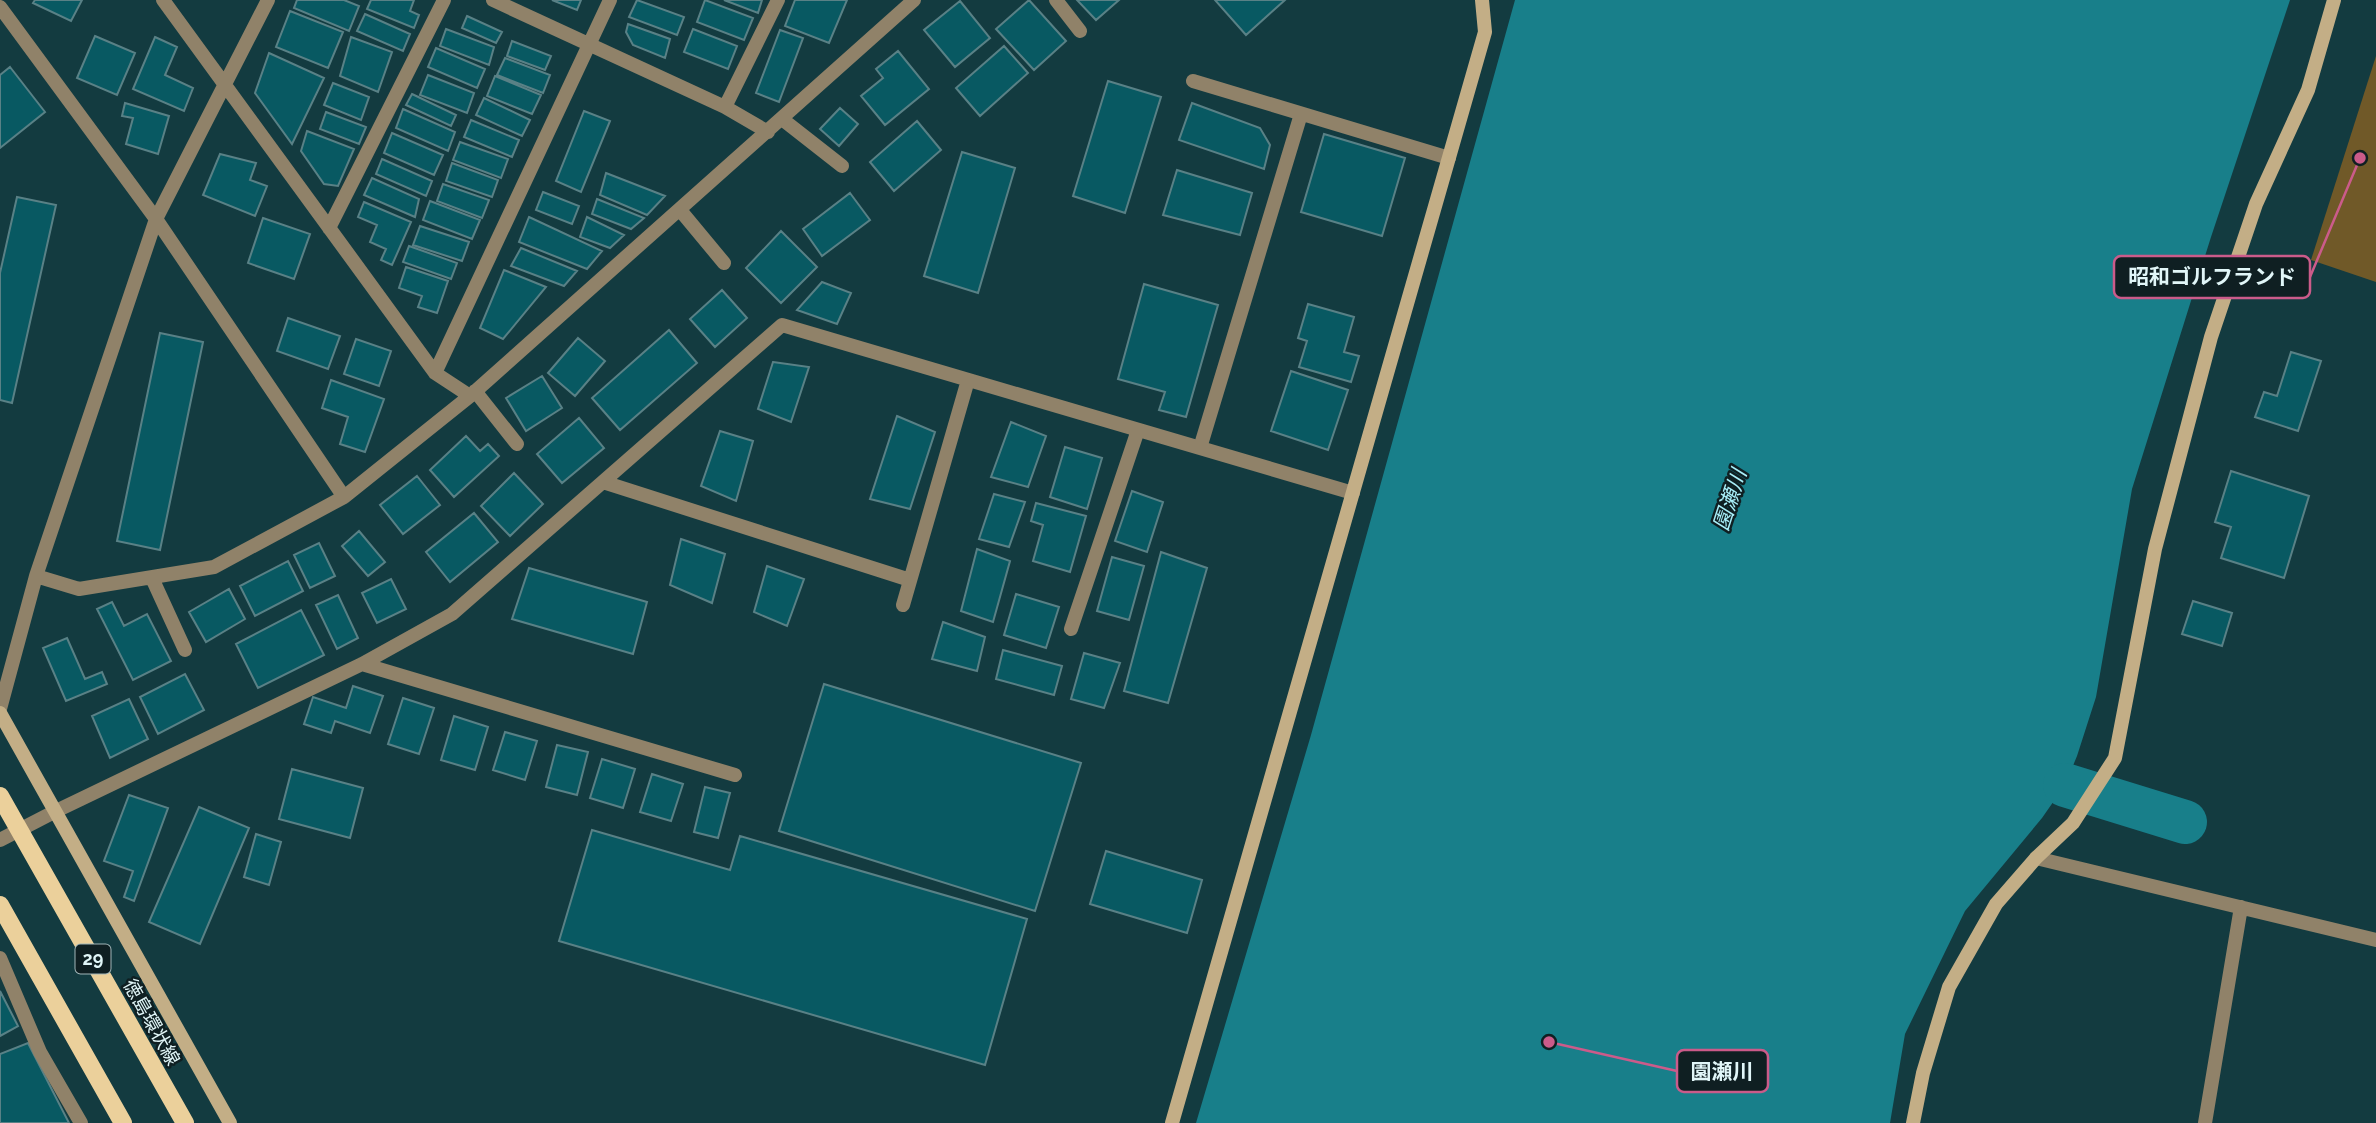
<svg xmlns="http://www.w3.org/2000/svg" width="2376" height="1123" font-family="Raleway,'Noto Sans JP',sans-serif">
  <rect width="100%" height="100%" fill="#133b40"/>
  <path fill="#705928" d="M2376,56V282L2311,260Z"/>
  <path fill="#187f8a" d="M1515,0H2290L2211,237L2132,489L2096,697L2077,756L2065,785L2042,818L1965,911L1905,1034L1890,1123H1196L1311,735Z"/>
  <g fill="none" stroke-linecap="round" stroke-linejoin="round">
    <path stroke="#187f8a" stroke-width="44" d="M2065,785L2185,822"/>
  </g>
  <path fill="#085962" stroke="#598186" stroke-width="2" d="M35,0H82L71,21L33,3Z
    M297,0H344L359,6L349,31L294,8Z
    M371,0H414L410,11L419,15L414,28L367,9Z
    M552,0H581L577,10Z
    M637,0L684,17L677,35L629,17Z
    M705,0L753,18L744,40L697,22Z
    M724,0H762L758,13Z
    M795,0H847L829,43L785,26Z
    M1029,0L1066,41L1034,70L996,29Z
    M1077,0H1119L1096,20Z
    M1215,0H1285L1246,35Z
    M960,1L990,38L955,67L924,30Z
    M290,11L343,32L328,68L276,47Z
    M365,14L410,34L403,51L357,31Z
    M467,16L502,32L496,43L462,28Z
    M628,24L670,39L665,58L633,45L626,32Z
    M446,29L494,47L489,65L440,46Z
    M693,29L737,46L728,69L684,52Z
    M780,30L803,38L779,102L756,93Z
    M95,36L135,53L117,95L77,78Z
    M155,37L177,47L165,75L193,88L184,111L133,89Z
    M351,37L392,52L378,92L340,76Z
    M512,41L551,56L545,70L507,56Z
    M1004,46L1028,73L980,116L956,88Z
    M436,48L485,69L477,88L428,67Z
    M898,51L929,89L885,125L861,96L883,78L876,69Z
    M269,53L324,78L292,144L255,93Z
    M505,58L550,75L543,93L497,75Z
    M10,67L45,112L0,148V75Z
    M428,75L474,93L467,113L420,95Z
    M495,76L541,95L532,114L487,96Z
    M1108,81L1161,97L1125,213L1073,196Z
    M333,83L369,97L361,120L324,105Z
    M412,94L456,115L451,126L406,105Z
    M484,98L530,120L522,136L476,115Z
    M125,103L169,116L158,154L126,144L133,118L122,116Z
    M1192,103L1260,128L1270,145L1264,169L1179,140Z
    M840,108L858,124L839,146L820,129Z
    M403,109L455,132L448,151L396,128Z
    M584,111L610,121L581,192L556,181Z
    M326,112L366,127L359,144L320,129Z
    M471,120L519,140L512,157L464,137Z
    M917,121L941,150L894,191L870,162Z
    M307,131L354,149L338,186L324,184L301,151Z
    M392,133L443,155L434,175L384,153Z
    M1324,134L1405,158L1382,236L1301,212Z
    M460,142L508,159L501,178L453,160Z
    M962,152L1015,168L978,293L924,276Z
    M220,154L256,163L250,180L267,186L255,216L203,195Z
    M382,159L432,181L426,196L376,174Z
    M452,163L498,180L492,197L446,181Z
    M1177,170L1252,193L1240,235L1163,215Z
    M606,173L665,196L647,215L600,195Z
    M372,178L419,199L415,217L364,195Z
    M443,184L489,200L482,218L437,201Z
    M543,192L579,206L572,224L536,210Z
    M850,193L870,220L822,256L803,229Z
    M17,197L56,205L12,403L0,400V273Z
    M597,199L644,218L631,229L592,214Z
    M430,201L480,220L472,239L423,220Z
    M364,202L411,222L392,265L381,260L386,249L370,242L377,225L358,217Z
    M529,217L602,251L587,269L519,242Z
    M587,217L624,235L610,248L580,237Z
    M263,218L310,234L294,279L248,263Z
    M420,226L469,242L462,261L413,245Z
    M781,231L817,267L781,303L746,268Z
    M409,246L457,263L451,279L403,262Z
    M521,248L577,271L564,286L511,266Z
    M406,267L448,281L437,313L418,307L422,296L399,288Z
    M504,270L546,287L503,339L480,328Z
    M822,282L851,293L837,324L797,310Z
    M1144,284L1218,305L1186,417L1159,410L1165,392L1118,379Z
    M722,290L747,318L715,347L690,319Z
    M1308,304L1354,317L1344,352L1359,356L1351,382L1299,367L1307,341L1298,338Z
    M288,318L340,336L328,369L277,351Z
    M669,330L697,363L620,430L592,398Z
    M160,333L203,342L160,550L117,541Z
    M578,338L605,361L575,396L548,373Z
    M356,339L391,351L379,386L344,374Z
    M2291,352L2321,361L2298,431L2255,417L2264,392L2277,396Z
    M773,362L809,367L791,422L758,409Z
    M1291,371L1348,390L1328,450L1271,431Z
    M542,376L562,408L526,431L506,398Z
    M331,380L384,399L365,452L340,444L348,417L322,408Z
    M897,416L935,432L910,509L870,499Z
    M579,418L604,448L562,483L537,454Z
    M1011,422L1046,436L1028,487L991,477Z
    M720,431L753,441L736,501L701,486Z
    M466,436L480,451L488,444L499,456L454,497L430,470Z
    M1065,447L1102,458L1087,509L1050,497Z
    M2231,471L2309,496L2284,578L2221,558L2231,527L2215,522Z
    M514,473L543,504L510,536L481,506Z
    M417,476L440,505L403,534L380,505Z
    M1132,491L1163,502L1147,552L1115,541Z
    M994,494L1025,502L1009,547L979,539Z
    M1036,503L1086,516L1070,572L1033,561L1043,525L1031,521Z
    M474,513L498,542L450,582L426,552Z
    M359,531L385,562L368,576L342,546Z
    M681,539L725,554L712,603L670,585Z
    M319,543L335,576L310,588L294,555Z
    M977,549L1010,561L993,622L961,611Z
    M1161,552L1207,568L1168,703L1124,691Z
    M1112,557L1144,566L1129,620L1097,611Z
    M288,561L303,591L255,616L240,586Z
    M767,566L804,579L787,626L754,612Z
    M529,568L647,602L633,654L512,619Z
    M391,579L406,609L377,623L362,593Z
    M229,589L245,619L206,642L189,612Z
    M1016,594L1059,607L1046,648L1004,635Z
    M338,595L358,638L337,649L316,605Z
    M2193,601L2232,613L2222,646L2182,634Z
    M112,602L124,626L147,614L171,661L133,680L97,609Z
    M301,610L324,655L258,688L236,644Z
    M943,622L985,637L977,671L932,659Z
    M67,638L85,679L102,672L107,684L66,701L43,648Z
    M1003,650L1062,666L1054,695L996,679Z
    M1084,653L1120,663L1104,708L1071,699Z
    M185,674L204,710L158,734L140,697Z
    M824,684L1081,763L1035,911L779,831Z
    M353,686L383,696L370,733L335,721L331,733L304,724L313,697L346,708Z
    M403,698L434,708L419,754L388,744Z
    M129,699L148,739L110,758L92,716Z
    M454,716L488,727L475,770L441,760Z
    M505,732L537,741L525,780L493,770Z
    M557,745L588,752L577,795L546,787Z
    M602,759L635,769L623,808L590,798Z
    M292,769L363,788L350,838L279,819Z
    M652,774L683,784L671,821L640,812Z
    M705,787L730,793L718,838L694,832Z
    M129,795L168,808L134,901L124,897L133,871L104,861Z
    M199,807L249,828L200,944L149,922Z
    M592,830L730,870L740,836L1027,919L985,1065L559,941Z
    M256,834L281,842L269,885L244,877Z
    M1106,851L1202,880L1187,933L1090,904Z
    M0,991L18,1026L0,1036Z
    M28,1043L69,1123H0V1054Z"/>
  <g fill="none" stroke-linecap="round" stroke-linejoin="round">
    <path stroke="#908269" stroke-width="14" d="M163,0L435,373L470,396
      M493,0L725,107L768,132
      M1056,0L1080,31
      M0,7L156,219L344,497
      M1193,81L1449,158
      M725,107L778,0
      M782,119L842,166
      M680,210L724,263
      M329,228L444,0
      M435,373L610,0
      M475,391L517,444
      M1200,448L1301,114
      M603,482L910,580
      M36,576L79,589L214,567L344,497L470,396L914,0
      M152,578L185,650
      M903,605L968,380
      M1071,629L1138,430
      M362,664L735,775
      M0,709L36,576L156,219L268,0
      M0,840L54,812L362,664L452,614L782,325L1353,493
      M2036,858L2376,940
      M0,958L40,1052L81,1123
      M2205,1123L2241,907"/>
    <path stroke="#c3ae86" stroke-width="14" d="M0,713L230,1123
      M1172,1123L1485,32L1482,0
      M1913,1123L1923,1073L1949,987L1996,904L2036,858L2073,823L2115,758L2155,549L2211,337L2256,204L2308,90L2334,0"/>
    <path stroke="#ebd09b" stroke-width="18" d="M0,905L123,1123"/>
    <path stroke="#ebd09b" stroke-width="18" d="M0,796L185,1123"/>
  </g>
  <g text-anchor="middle" stroke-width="5" stroke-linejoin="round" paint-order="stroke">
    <rect fill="#0f1f22" stroke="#a2b6b8" stroke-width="2" x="75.5" y="944.5" width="35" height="29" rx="5"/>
    <g font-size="18" font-weight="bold" fill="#e1f6f8">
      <text x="93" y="965">29</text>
    </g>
    <g font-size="19" fill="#e1f6f8" stroke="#0f1f22">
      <text transform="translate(152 1022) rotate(61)" y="7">徳島環状線</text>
    </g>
    <g font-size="21" font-style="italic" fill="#a9eff9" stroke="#0f1f22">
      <text transform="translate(1730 500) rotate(-72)" y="7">園瀬川</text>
    </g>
  </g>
  <path fill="none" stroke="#cb5b8a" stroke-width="2.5" d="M2360 158L2310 277M1549 1042L1677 1071"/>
  <g fill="#cb5b8a" stroke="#0f1f22" stroke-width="2.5">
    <circle cx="2360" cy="158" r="7"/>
    <circle cx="1549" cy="1042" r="7"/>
  </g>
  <g fill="#0f1f22" stroke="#cb5b8a" stroke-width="2.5">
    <rect x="2114" y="256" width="196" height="42" rx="7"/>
    <rect x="1677" y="1050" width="91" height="42" rx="7"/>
  </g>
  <g font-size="21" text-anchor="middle" font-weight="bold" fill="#e1f6f8">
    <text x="2212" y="284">昭和ゴルフランド</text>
    <text x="1722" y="1079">園瀬川</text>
  </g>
</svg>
